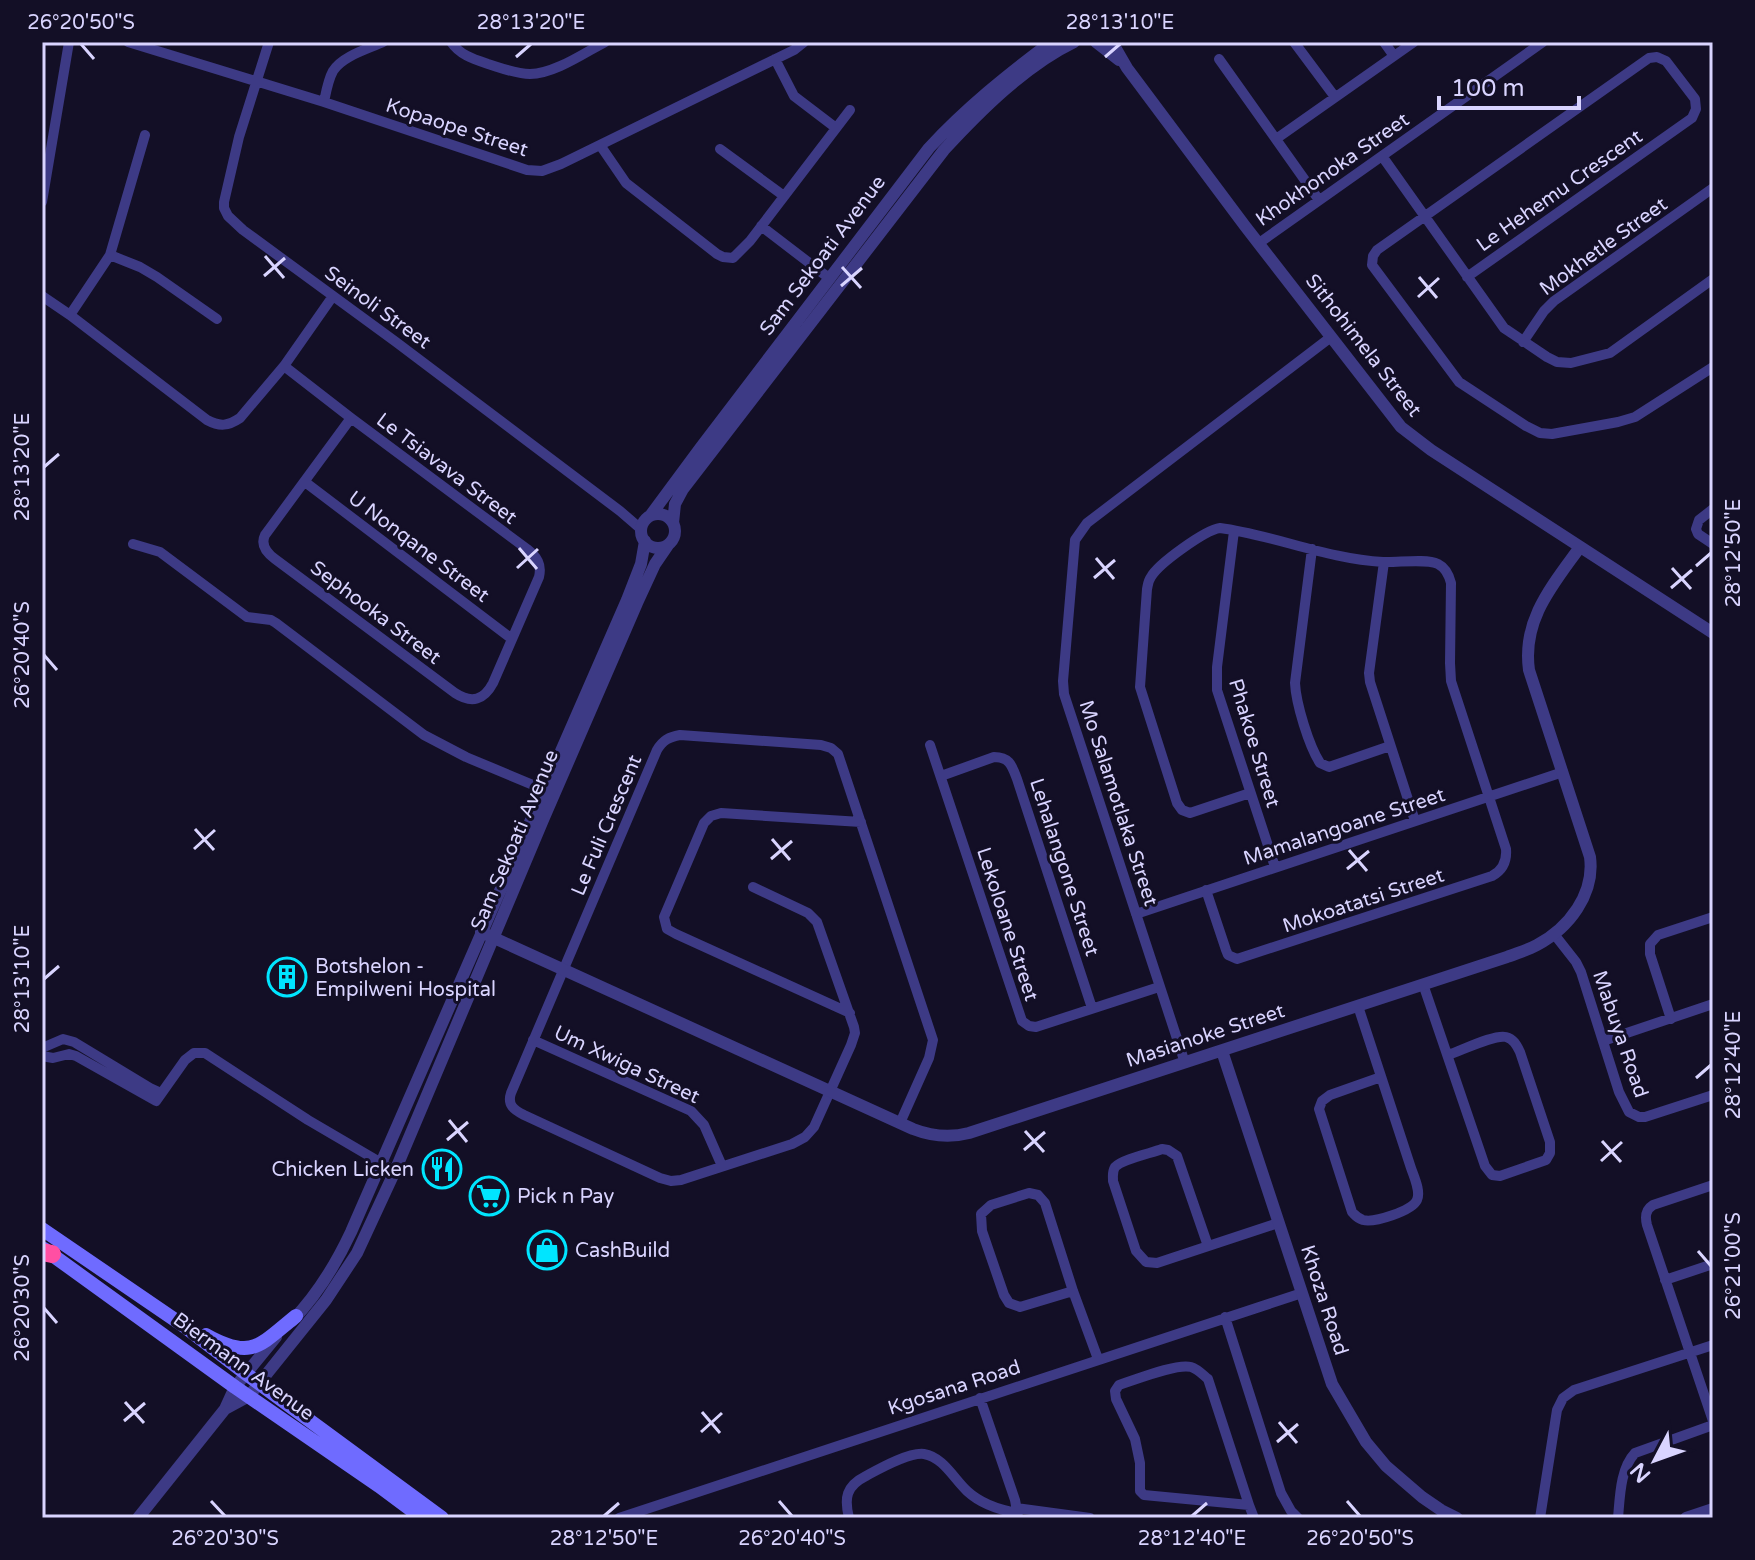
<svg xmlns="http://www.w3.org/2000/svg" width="1755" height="1560" font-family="'Varela Round',sans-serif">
  <rect width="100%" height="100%" fill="#130f26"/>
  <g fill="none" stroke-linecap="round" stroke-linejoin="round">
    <path stroke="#3d3a85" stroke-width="10" d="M128,42L324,102L527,170L542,171L561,164L794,50L804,42
      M269,42L239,137L224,202V208L228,216L243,230L396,342L620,511L642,530
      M451,42C460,55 473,59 488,64C501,68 516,74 530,74C554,74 584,53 605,42
      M1294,42L1335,97
      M1384,42L1394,56
      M775,59L794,96L836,128
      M1219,59L1319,200
      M324,102C326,92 328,80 333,71C342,56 368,49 383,42
      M1276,139L1414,42
      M600,145L626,183L717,254L723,257L733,258L750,241L850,110
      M720,149L784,196
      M1382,156L1504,328L1547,357L1557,362L1571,363L1610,353L1713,279
      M42,202L69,42
      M761,226L829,278
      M1259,243L1543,42
      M110,255L140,267L157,277L217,319
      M1467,277L1692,118L1696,109L1695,99L1666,61L1657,57L1649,58L1377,250L1373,256L1372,265L1459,382L1526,426L1540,433L1552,434L1618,422L1635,417L1713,367
      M42,296L70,315L207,420C220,427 228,426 240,418L284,366L333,296
      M70,315L110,255L145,135
      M1523,342L1544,311L1554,301L1713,188
      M284,366L351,418L527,549C537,557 542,564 539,577L493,683C484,700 472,704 455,693L275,559C267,553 260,545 265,535L351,418
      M305,482L512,639
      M1713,509L1699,520L1696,529L1698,534L1713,544
      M1234,531L1217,667V690L1275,867
      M133,544L160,552L247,617L271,620L276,623L424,735L466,757L545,790
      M1312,549L1295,683C1296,704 1309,746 1320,763L1329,767L1390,746
      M1384,562L1369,673L1370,682L1415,821
      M930,745L1022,1021L1029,1026L1036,1027L1159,987
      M941,776L994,757C1010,757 1012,766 1017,779L1092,1008
      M753,887L808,913L817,922L854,1027L855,1033L851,1045L814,1127L805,1137L792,1144L681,1180L671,1181L660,1178L524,1115C514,1110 507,1105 511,1093L657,750C663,740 669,737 680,735L821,745L831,748L838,754L933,1040L929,1058L900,1123
      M1206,890L1226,950L1228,955L1237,959L1492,876C1503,870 1507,861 1506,849L1451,681L1450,663L1451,583C1449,575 1446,568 1438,564C1425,558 1397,563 1383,562C1327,559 1274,535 1220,528C1205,530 1158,564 1151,577C1148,581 1148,585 1147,589L1140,687L1177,803L1182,810L1190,813L1250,793
      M1136,914L1563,772
      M1554,934L1576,962L1581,972L1619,1092L1629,1112L1639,1117H1645L1713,1095
      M1423,984L1485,1166L1492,1175L1500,1176L1546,1160L1550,1153V1142L1520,1052C1517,1046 1514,1039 1506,1037C1494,1034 1461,1051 1448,1055
      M1358,1006L1411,1168C1414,1177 1421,1191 1417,1200C1412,1211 1374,1223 1363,1220C1357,1218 1356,1216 1352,1212L1319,1109L1322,1101L1330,1095L1381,1077
      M850,1013L676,934L667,929L664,917L704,823L711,816L721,813L861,822
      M1671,1019L1650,954V944L1658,935L1713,917
      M533,1040L691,1111L704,1125L722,1166
      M1603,1041L1713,1004
      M42,1048L63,1039L74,1042L150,1088L161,1093
      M42,1056L53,1058L69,1054L76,1056L156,1101L185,1060L194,1053H205L308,1120L395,1171
      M1185,1063L1064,694L1063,681L1075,540L1087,523L1331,337
      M1713,1185L1653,1205C1645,1210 1645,1217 1647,1225L1713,1421
      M1208,1246L1177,1156L1168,1150L1162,1149C1152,1153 1122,1159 1115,1167C1112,1172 1113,1175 1113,1181L1136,1251L1146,1262L1157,1263L1278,1223
      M1665,1280L1713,1264
      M1073,1291L1020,1307L1009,1303L1004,1295L982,1231L981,1214L991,1205L1029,1193L1038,1195L1045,1203L1073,1291L1098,1359
      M1225,1317L1281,1493L1291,1511L1298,1518
      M980,1398L1015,1500L1018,1516
      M1249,1505L1144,1495L1140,1491V1463L1135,1439L1116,1399L1115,1391L1119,1385C1135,1380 1176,1363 1191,1367C1198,1369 1203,1375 1208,1379L1249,1505L1254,1518
      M1016,1508L1090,1518
      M619,1518L1302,1293
      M849,1518C844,1498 846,1486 866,1476C879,1469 909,1452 924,1454C943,1457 954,1479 967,1491C981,1504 999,1510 1018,1513
      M1540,1518L1557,1410L1563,1398L1574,1390L1713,1345
      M1618,1518C1620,1497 1620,1469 1635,1453L1713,1425"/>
    <path stroke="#3d3a85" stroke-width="12" d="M1096,42L1119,60
      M1112,42L1127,68L1245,226L1401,427L1431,450L1713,633
      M641 531a17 17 0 1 1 34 0a17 17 0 1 1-34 0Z
      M650,516L701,447L929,148C966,108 1007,75 1051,42
      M673,523L675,504L683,489L944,150C980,111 1026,65 1074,42
      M481,932L913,1129C931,1136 950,1138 969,1133L1507,957C1517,953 1528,950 1537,945C1569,928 1595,894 1590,857L1529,670C1522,620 1552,586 1580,547
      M1222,1051L1332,1384L1366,1442L1386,1466L1422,1497L1441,1510L1457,1518
      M292,1321C317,1295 336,1264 351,1232L627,600L641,564L645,541
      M225,1409L249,1396L326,1300L357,1253L395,1171L543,820L637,603L655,564L668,545
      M138,1518L225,1409L235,1387L276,1337
      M1686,1518L1713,1509"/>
    <path stroke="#6f6bff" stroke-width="14" d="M42,1229L184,1326L245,1373L442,1518
      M44,1249L235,1387L379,1486L422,1518
      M206,1335C252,1361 260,1345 296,1316"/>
    <path stroke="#ff4fa3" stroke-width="18" d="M42,1252L52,1254"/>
  </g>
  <path fill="none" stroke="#d9d4ff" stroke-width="3" d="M81,44L94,59M516,57L531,44M1105,57L1120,44M265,256L284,278M842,267L861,288M264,276L285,258M1419,277L1437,298M841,286L862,268M1418,297L1439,278M44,467L59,454M519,548L537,569M1096,558L1114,579M1696,566L1711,553M517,568L538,549M1672,568L1691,589M1094,578L1115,560M1671,588L1692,570M44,655L57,670M195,829L214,850M772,839L790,860M194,849L215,830M1349,850L1367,871M771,859L792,841M1347,869L1369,851M44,979L59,966M1696,1078L1711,1065M449,1120L467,1142M1025,1131L1044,1152M447,1140L468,1122M1602,1141L1621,1162M1024,1150L1045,1132M1601,1161L1622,1142M1698,1251L1711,1266M44,1308L57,1323M125,1402L144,1423M702,1412L720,1433M124,1421L145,1403M1279,1422L1297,1443M701,1432L722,1413M1277,1442L1298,1424M211,1501L225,1516M779,1501L792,1516M1347,1501L1360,1516M604,1516L619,1503M1192,1516L1207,1503"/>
  <defs>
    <symbol id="building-ring" viewBox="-11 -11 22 22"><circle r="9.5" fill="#130f26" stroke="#00e5ff" stroke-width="1.5"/><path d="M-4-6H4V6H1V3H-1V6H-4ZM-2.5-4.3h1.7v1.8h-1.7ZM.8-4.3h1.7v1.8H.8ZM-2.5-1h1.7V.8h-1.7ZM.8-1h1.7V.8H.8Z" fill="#00e5ff"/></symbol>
    <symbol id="restaurant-ring" viewBox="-11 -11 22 22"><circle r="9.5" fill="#130f26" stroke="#00e5ff" stroke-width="1.5"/><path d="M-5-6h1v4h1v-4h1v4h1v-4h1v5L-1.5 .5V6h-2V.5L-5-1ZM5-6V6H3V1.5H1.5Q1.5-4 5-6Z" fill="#00e5ff"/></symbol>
    <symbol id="supermarket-ring" viewBox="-11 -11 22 22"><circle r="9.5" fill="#130f26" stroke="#00e5ff" stroke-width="1.5"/><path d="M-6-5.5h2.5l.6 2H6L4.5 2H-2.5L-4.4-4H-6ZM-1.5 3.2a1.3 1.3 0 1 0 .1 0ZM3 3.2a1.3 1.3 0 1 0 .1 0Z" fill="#00e5ff"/></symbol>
    <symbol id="shop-ring" viewBox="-11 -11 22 22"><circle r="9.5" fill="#130f26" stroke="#00e5ff" stroke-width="1.5"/><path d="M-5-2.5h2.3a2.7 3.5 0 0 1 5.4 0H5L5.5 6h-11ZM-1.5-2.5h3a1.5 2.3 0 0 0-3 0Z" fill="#00e5ff"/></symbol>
  </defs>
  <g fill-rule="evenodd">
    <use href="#building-ring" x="265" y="955" width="44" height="44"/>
    <use href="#restaurant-ring" x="420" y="1147" width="44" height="44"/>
    <use href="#supermarket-ring" x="467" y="1174" width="44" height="44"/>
    <use href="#shop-ring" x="525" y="1228" width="44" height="44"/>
  </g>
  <g text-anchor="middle" stroke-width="6" stroke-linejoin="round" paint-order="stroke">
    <g font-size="20" fill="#d9d4ff" stroke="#130f26">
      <text transform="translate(457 127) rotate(18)" y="7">Kopaope Street</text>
      <text transform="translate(1332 169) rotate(-35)" y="7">Khokhonoka Street</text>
      <text transform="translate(1559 190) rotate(-35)" y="7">Le Hehemu Crescent</text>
      <text transform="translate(1603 246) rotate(-36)" y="7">Mokhetle Street</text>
      <text transform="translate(822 255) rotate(-53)" y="7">Sam Sekoati Avenue</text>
      <text transform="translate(378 307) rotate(36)" y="7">Seinoli Street</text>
      <text transform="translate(1364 345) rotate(52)" y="7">Sithohimela Street</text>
      <text transform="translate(447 468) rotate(37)" y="7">Le Tsiavava Street</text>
      <text transform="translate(419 546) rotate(37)" y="7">U Nonqane Street</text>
      <text transform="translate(376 612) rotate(37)" y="7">Sephooka Street</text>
      <text transform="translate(1255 743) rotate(73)" y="7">Phakoe Street</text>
      <text transform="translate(1119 803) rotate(72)" y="7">Mo Salamotlaka Street</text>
      <text transform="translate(606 825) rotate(-67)" y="7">Le Fuli Crescent</text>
      <text transform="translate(1344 826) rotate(-18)" y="7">Mamalangoane Street</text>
      <text transform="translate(514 840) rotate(-67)" y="7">Sam Sekoati Avenue</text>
      <text transform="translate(1065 867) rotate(72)" y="7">Lehalangone Street</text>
      <text transform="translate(1363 900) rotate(-18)" y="7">Mokoatatsi Street</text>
      <text transform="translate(1008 924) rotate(72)" y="7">Lekoloane Street</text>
      <text transform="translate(1621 1034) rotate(71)" y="7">Mabuya Road</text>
      <text transform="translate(1205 1035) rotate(-18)" y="7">Masianoke Street</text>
      <text transform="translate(627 1064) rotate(25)" y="7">Um Xwiga Street</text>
      <text transform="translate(1325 1300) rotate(72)" y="7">Khoza Road</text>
      <text transform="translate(244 1366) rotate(36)" y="7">Biermann Avenue</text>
      <text transform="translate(954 1387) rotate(-18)" y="7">Kgosana Road</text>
    </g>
    <g font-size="20" fill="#d9d4ff" stroke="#130f26" text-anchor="start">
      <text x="315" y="973">Botshelon -<tspan x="315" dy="23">Empilweni Hospital</tspan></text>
      <text x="414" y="1176" text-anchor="end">Chicken Licken</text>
      <text x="517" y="1203">Pick n Pay</text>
      <text x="575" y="1257">CashBuild</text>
    </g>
  </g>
  <rect width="1755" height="1560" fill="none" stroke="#130f26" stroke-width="88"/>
  <g transform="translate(1655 1460) rotate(229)" stroke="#130f26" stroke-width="6" paint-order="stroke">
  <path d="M0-6L14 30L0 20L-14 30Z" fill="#d9d4ff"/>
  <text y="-12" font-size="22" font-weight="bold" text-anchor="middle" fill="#d9d4ff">N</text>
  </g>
  <path d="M1439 96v12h140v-12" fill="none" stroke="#d9d4ff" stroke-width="4"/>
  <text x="1451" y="96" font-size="24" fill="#d9d4ff" stroke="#130f26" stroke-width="6" paint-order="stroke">100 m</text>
  <rect x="44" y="44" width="1667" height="1472" fill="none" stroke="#d9d4ff" stroke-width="3"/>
  <g font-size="20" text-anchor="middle" fill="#d9d4ff">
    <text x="81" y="29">26°20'50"S</text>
    <text x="531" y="29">28°13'20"E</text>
    <text x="1120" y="29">28°13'10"E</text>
    <text transform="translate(22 467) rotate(-90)" y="7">28°13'20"E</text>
    <text transform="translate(1733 553) rotate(-90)" y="7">28°12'50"E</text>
    <text transform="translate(22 655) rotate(-90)" y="7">26°20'40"S</text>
    <text transform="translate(22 979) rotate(-90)" y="7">28°13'10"E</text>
    <text transform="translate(1733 1065) rotate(-90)" y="7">28°12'40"E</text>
    <text transform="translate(1733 1266) rotate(-90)" y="7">26°21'00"S</text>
    <text transform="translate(22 1308) rotate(-90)" y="7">26°20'30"S</text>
    <text x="225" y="1545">26°20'30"S</text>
    <text x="604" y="1545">28°12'50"E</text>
    <text x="792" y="1545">26°20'40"S</text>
    <text x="1192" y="1545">28°12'40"E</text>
    <text x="1360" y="1545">26°20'50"S</text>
  </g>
</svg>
